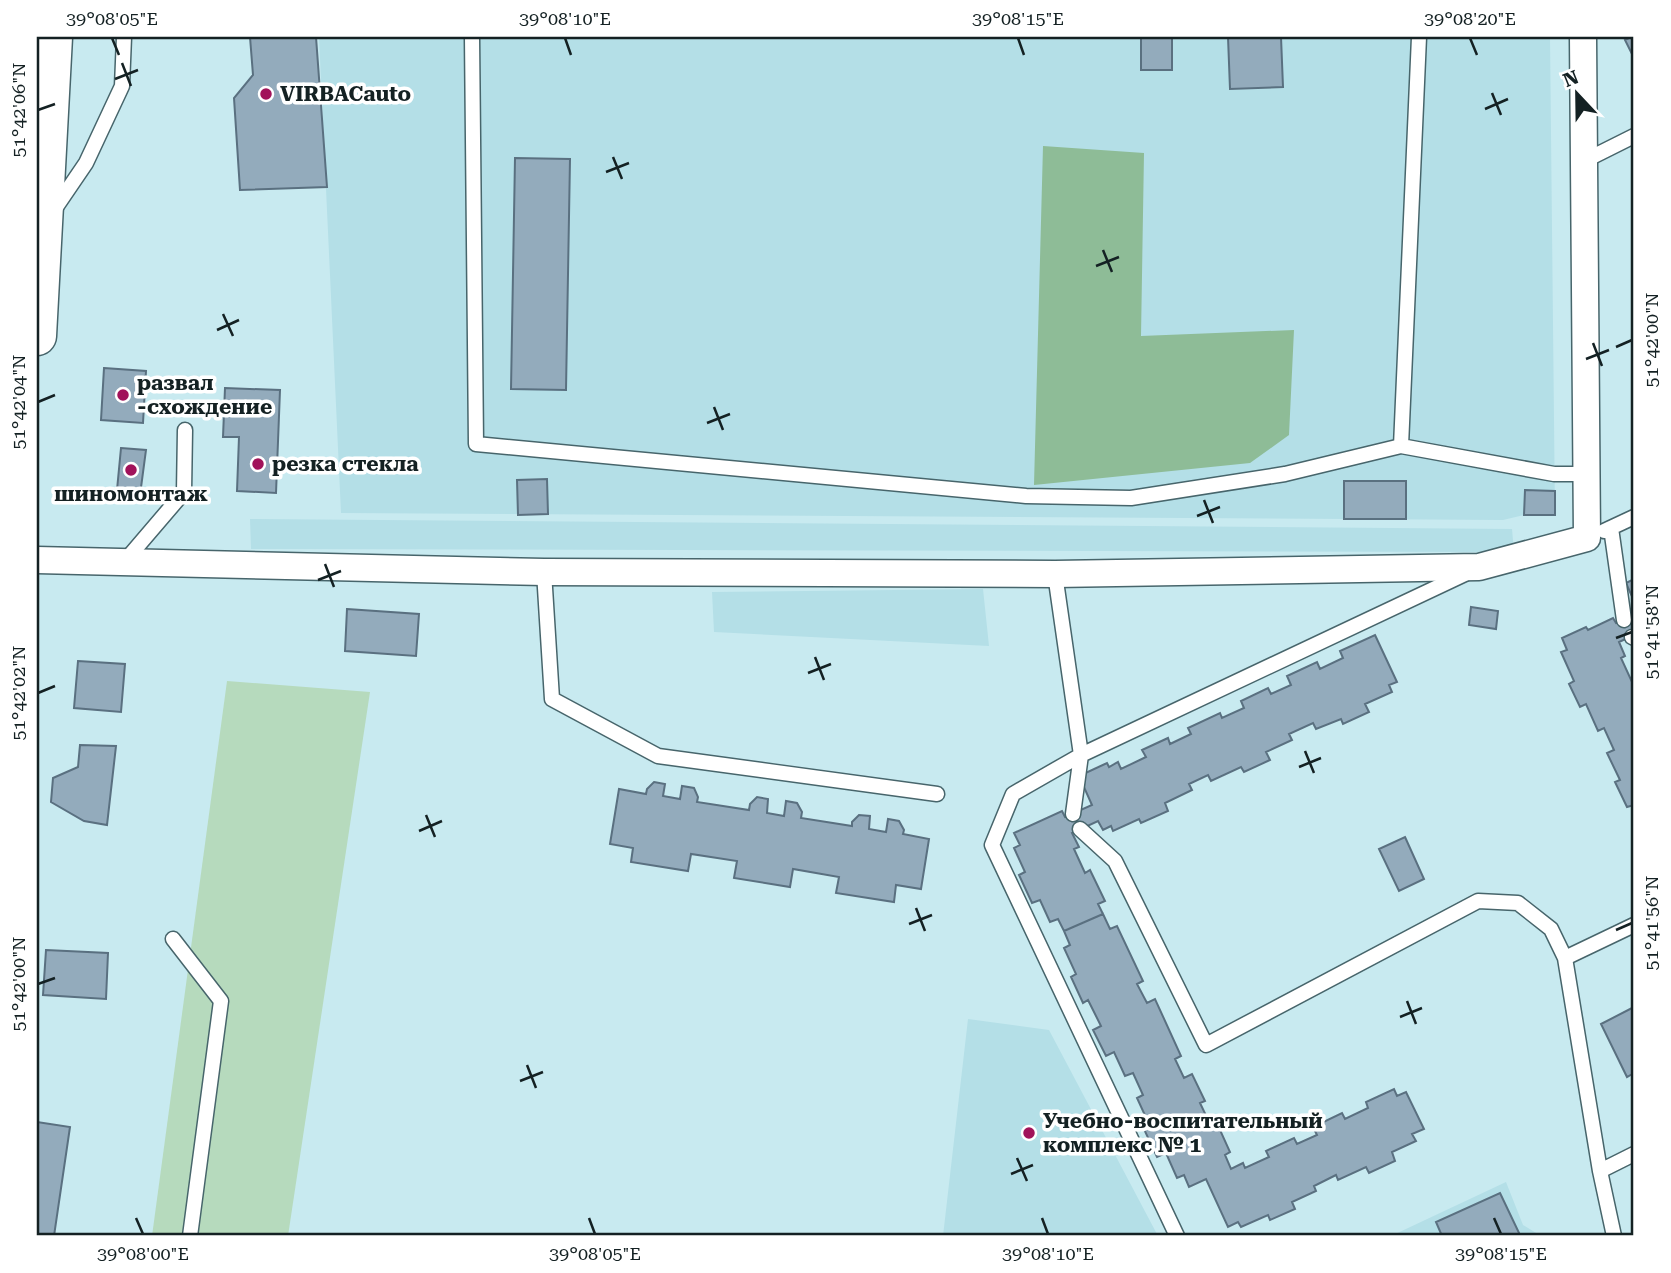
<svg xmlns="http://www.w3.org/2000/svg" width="1671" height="1273" font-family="'Roboto Serif',serif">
  <rect width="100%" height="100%" fill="#c8eaf0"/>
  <path fill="#b4dfe7" d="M319,37H1550L1555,515H1524L1503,520L341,513Z
    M250,519L1512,529L1514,552L251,549Z
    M983,589L989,646L714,632L712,592Z
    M968,1019L1049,1030L1158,1236H943Z
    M1506,1182L1523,1225L1541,1236H1391Z"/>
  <path fill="#b6dabd" d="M227,681L370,692L288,1236H152Z"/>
  <path fill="#8ebc97" d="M1043,146L1144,153L1141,336L1294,330L1289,435L1250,463L1034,485Z"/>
  <path fill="#93abbc" stroke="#5a7080" stroke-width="2" d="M250,37H316L327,187L240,190L234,98L253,75Z
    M1141,37H1172V70H1141Z
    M1228,37H1281L1283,87L1230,89Z
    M1631,37H1634V58L1625,40Z
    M515,158L570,159L566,390L511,389Z
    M104,368L146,371L143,423L101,420Z
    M225,388L280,390L276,493L237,491L239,437H223Z
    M121,448L146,450L140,495L117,490Z
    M547,479L548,514L518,515L517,480Z
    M1344,481H1406V519H1344Z
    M1525,490L1555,491V515H1524Z
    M1634,579V601L1626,583Z
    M1471,607L1498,611L1496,629L1469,625Z
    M347,609L419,614L416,656L345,651Z
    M1634,615V635L1619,642L1625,656L1621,658L1632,682L1634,680V805L1627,807L1615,782L1620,780L1607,753L1614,750L1604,728L1598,731L1586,704L1580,707L1569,684L1574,681L1561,652L1567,650L1562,638L1586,627L1588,630L1613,618L1616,623Z
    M1375,635L1397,682L1389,685L1392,692L1365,704L1369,712L1343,724L1341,719L1316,729L1313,723L1289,734L1292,740L1266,752L1270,760L1244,772L1241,767L1211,781L1208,775L1189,784L1192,790L1165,803L1168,811L1141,823L1139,819L1113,831L1111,826L1103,830L1098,821L1072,833L1079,847L1074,849L1085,873L1090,870L1105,901L1098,904L1103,914L1064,931L1058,919L1050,922L1040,900L1032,903L1019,875L1025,872L1014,848L1020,845L1014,833L1062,811L1065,817L1092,805L1079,776L1107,763L1109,767L1118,762L1121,769L1146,757L1142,750L1168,738L1170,744L1191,734L1188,728L1220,713L1222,718L1244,708L1241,701L1268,688L1271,694L1291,685L1287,676L1317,662L1320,669L1343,658L1340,651Z
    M78,661L125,664L121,712L74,708Z
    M80,745L116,746L107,825L84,821L51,802L53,778L78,767Z
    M654,782L665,784L663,796L680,799L682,786L694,788L698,797L697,802L749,810L750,804L757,797L768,799L767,813L784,816L786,801L797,803L802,812L801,818L852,826V822L859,815L870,816L869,829L886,832L888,819L899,821L904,830L903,834L929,839L921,889L896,885L894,902L836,893L839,877L793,869L790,887L734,878L737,861L691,854L688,871L631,862L633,848L610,844L619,789L646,794L647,789Z
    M1405,837L1424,879L1399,891L1379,849Z
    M1103,914L1110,929L1117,926L1143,981L1137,984L1147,1003L1155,999L1181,1056L1175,1059L1184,1078L1192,1074L1205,1101L1200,1103L1210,1124L1216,1121L1230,1152L1225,1155L1231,1169L1243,1163L1245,1168L1269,1157L1266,1151L1294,1138L1297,1144L1317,1135L1313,1127L1342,1113L1345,1119L1368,1108L1366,1102L1394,1089L1397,1096L1406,1092L1424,1129L1412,1134L1416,1141L1392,1152L1395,1161L1369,1173L1366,1167L1338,1180L1336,1175L1314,1186L1316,1191L1292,1202L1295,1209L1270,1220L1268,1215L1241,1227L1238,1222L1228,1227L1206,1179L1189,1187L1184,1175L1177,1178L1166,1153L1157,1157L1143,1127L1149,1124L1137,1098L1143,1095L1133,1073L1125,1076L1114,1052L1106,1056L1093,1030L1101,1026L1088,1000L1083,1003L1071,977L1076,974L1064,948L1070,945L1064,931Z
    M46,950L108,953L106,999L43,995Z
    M1634,1007V1073L1627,1077L1601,1024Z
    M37,1122L70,1127L54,1236H37Z
    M1500,1193L1520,1235L1442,1236L1436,1222Z"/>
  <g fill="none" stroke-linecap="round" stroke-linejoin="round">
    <defs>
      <path id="lane" d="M472,37L476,444L1026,496L1131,498L1285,474L1401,446
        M1419,37L1401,446L1554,474H1587
        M1584,161L1634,136
        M54,210L86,163L122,86L124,37
        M1611,528L1624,620
        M1604,531L1634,517
        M125,561L184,492L185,430
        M544,572L552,699L658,756L937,794
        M1055,574L1081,755L1073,814
        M1632,637L1634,638
        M1080,829L1115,861L1206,1045L1478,901L1518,903L1551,929L1565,958L1600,1171L1614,1236
        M173,939L221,1001L190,1236
        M1565,958L1634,925
        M1600,1171L1634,1154
        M1177,1236L992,845L1013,794L1081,755L1465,574"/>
      <path id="street" d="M37,560L544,572L1055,574L1479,567L1587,538L1583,37"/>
      <path id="highway" d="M37,336L53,37"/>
    </defs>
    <use href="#lane" stroke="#47656b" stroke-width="17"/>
    <use href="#street" stroke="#47656b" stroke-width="29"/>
    <use href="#highway" stroke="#47656b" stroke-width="41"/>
    <use href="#lane" stroke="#fff" stroke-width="14"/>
    <use href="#street" stroke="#fff" stroke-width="26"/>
    <use href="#highway" stroke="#fff" stroke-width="38"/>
  </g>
  <path fill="none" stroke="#142123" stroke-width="2.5" d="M112,38L119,55M565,38L571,55M1018,38L1024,55M1470,38L1477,55M122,63L131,86M115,79L138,70M1492,93L1501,115M1485,109L1508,99M38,110L55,104M613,157L622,179M606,172L629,163M1103,250L1112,272M1096,266L1119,257M223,314L233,336M217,330L239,320M1593,343L1602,366M1616,347L1632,340M1586,359L1609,350M38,402L55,395M714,407L723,430M707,423L730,414M1204,500L1213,523M1197,516L1220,507M325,564L334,587M318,580L341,571M1616,638L1632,632M815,657L824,680M808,673L831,664M38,693L55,686M1305,751L1314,773M1299,767L1321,758M426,815L435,837M419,831L442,821M916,908L925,931M909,924L932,915M1616,930L1632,923M38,984L55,978M1407,1001L1416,1024M1400,1017L1422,1008M527,1065L536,1088M520,1081L543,1072M1017,1158L1027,1181M1011,1174L1033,1165M136,1218L143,1234M589,1218L595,1234M1042,1218L1048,1234M1494,1218L1501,1234"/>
  <g fill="#a1125a" stroke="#fff" stroke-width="2.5">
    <circle cx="266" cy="94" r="7"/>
    <circle cx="123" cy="395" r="7"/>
    <circle cx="258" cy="464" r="7"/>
    <circle cx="131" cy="470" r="7"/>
    <circle cx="1029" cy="1133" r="7"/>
  </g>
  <g text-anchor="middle" stroke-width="7" stroke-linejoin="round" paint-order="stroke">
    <g font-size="21" font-weight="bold" fill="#142123" stroke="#fff" text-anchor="start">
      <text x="280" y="101">VIRBACauto</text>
      <text x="137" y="390">развал<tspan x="137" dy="24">-схождение</tspan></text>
      <text x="272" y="471">резка стекла</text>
      <text x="131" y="501" text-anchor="middle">шиномонтаж</text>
      <text x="1043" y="1128">Учебно-воспитательный<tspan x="1043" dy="24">комплекс № 1</tspan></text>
    </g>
  </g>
  <rect width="1671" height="1273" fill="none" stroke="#ffffff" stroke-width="77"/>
  <g transform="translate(1577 94) rotate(338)" stroke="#ffffff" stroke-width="5" paint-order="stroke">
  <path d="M0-5L12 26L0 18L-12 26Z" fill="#142123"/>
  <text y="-10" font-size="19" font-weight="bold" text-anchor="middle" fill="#142123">N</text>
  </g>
  <rect x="38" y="38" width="1594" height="1196" fill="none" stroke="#142123" stroke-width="2.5"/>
  <g font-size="18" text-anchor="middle" fill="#142123">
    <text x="112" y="25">39°08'05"E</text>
    <text x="565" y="25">39°08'10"E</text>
    <text x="1018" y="25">39°08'15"E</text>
    <text x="1470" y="25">39°08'20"E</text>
    <text transform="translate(19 110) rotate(-90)" y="6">51°42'06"N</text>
    <text transform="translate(1652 340) rotate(-90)" y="6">51°42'00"N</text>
    <text transform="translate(19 402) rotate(-90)" y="6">51°42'04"N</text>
    <text transform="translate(1652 632) rotate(-90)" y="6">51°41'58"N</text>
    <text transform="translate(19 693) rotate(-90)" y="6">51°42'02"N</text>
    <text transform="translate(1652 923) rotate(-90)" y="6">51°41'56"N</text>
    <text transform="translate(19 984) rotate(-90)" y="6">51°42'00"N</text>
    <text x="143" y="1260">39°08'00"E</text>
    <text x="595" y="1260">39°08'05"E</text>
    <text x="1048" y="1260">39°08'10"E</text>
    <text x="1501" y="1260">39°08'15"E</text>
  </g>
</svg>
